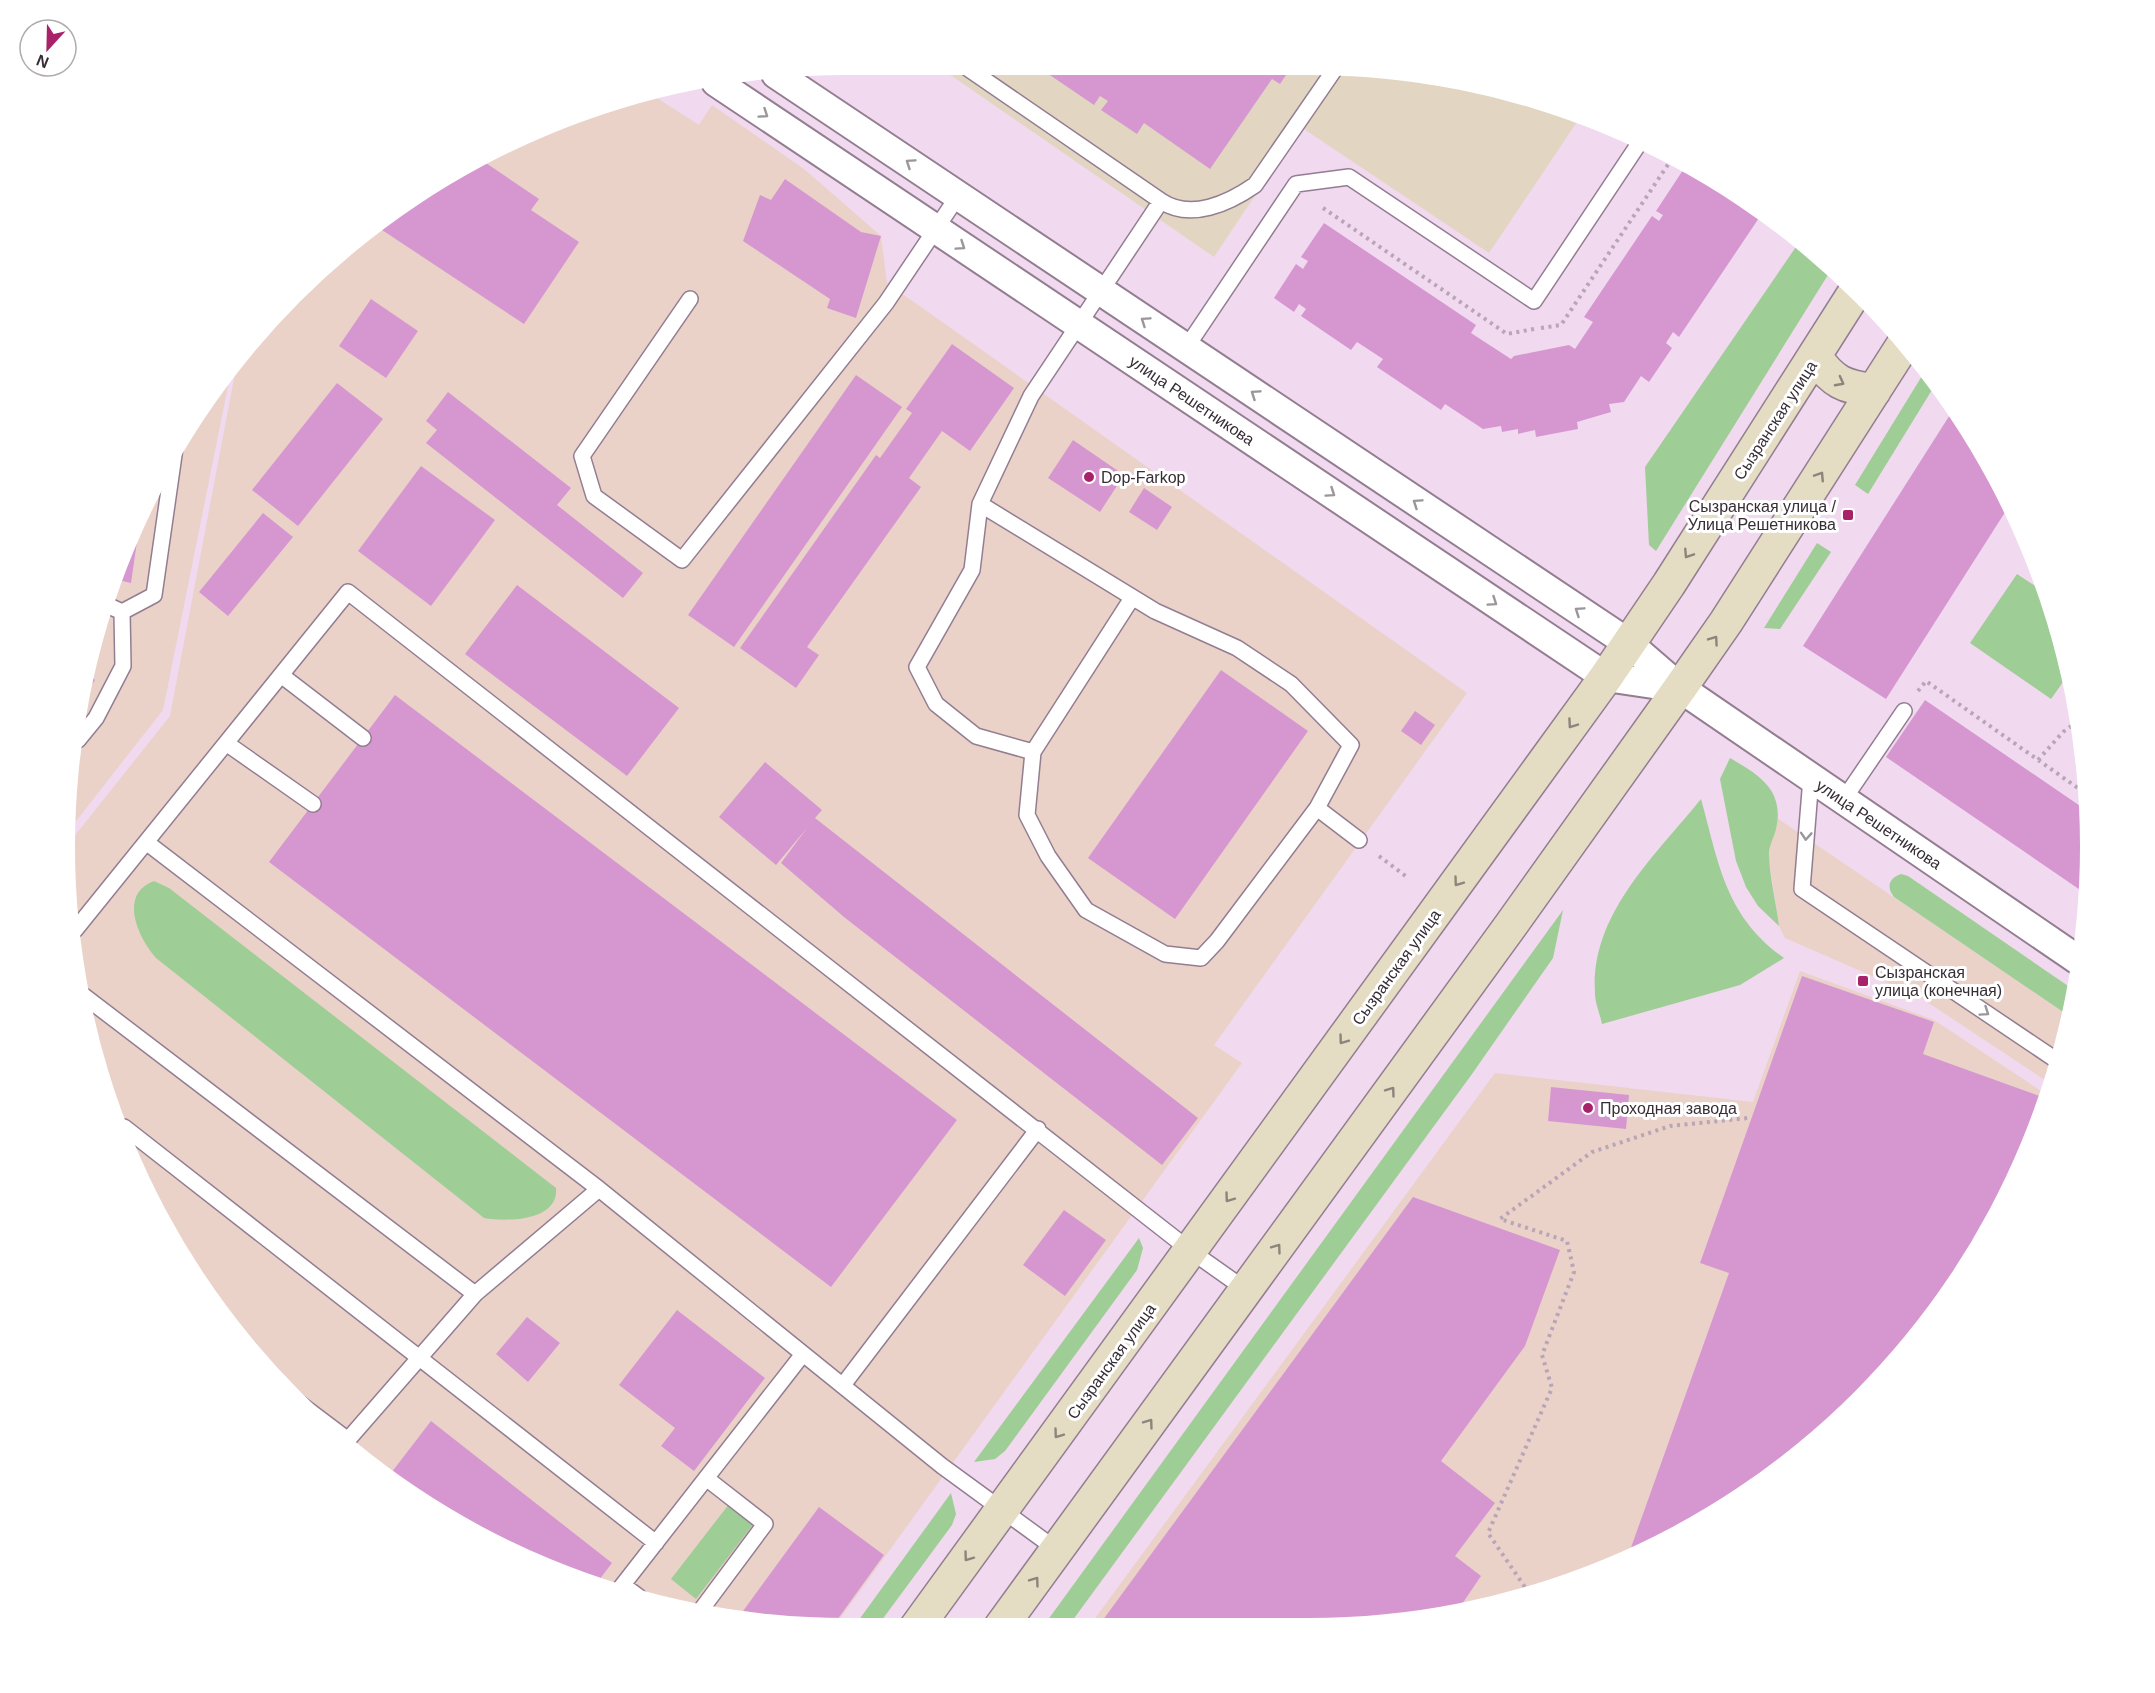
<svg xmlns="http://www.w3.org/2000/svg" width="2155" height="1693" font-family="Arial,sans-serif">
  <rect width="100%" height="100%" fill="#f1d9ef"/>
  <path fill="#ead2c9" d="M646,91L699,125L712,105L804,169L881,236L887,283L1467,693L1214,1045L1242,1063L834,1627L694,1614L547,1569L412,1497L293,1399L169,1238L91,1049L65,848L170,716L236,368L293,294L455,169Z
    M230,376L163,710L66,834L91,644L169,456Z
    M1777,818L2069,1016L2064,1049L2051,1084L1918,996L1785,938L1779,926L1768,853Z
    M1800,971L1934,1020L2047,1095L2010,1192L1929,1322L1824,1434L1700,1524L1560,1587L1360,1627L1088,1628L1495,1073L1753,1102Z"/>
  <path fill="#e2d6c2" d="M936,65L1359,66L1560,106L1581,116L1489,253L1301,127L1214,257Z"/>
  <path fill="#9ecd96" d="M1800,241L1831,270L1656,551L1649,545L1645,467Z
    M1925,371L1935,385L1868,494L1855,485Z
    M1817,543L1831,552L1780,629L1764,628Z
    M2017,574L2049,595L2068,675L2051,699L1970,643Z
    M1730,758C1759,775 1785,790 1776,829C1774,838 1768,847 1769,856C1770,879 1776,903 1779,926L1758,906L1746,887L1736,861L1720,779Z
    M1701,799C1719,864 1725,916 1784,958L1740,985L1602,1024C1600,1014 1595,1003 1595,993C1590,914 1656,855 1701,799Z
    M1901,874L1908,876L2074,990L2069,1016L1894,897C1886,887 1889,878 1901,874Z
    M154,881L169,888L556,1188C559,1221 507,1222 484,1218L156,958C138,938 118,894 154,881Z
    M1563,910L1553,958L1472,1074L1067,1628H1042Z
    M1139,1238L1143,1248L1137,1270L1005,1451L995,1459L974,1462Z
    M951,1493L956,1514L952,1525L876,1628H853Z
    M733,1499L758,1518L696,1599L671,1579Z"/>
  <path fill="#d697d1" d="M1035,65L1292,66L1280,84L1272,79L1210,169L1144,123L1137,134L1101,110L1108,101L1100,96L1094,105Z
    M480,159L539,199L531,210L579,242L524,324L379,228L455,169Z
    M1687,164L1763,212L1679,337L1673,332L1666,343L1672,348L1649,382L1641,376L1624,402L1609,404L1611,412L1577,422L1578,429L1536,437L1535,430L1518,434V429L1502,432L1501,426L1483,429L1445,404L1441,410L1377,367L1383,359L1357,342L1351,350L1301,316L1306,309L1299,304L1294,312L1274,298L1296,264L1303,269L1308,261L1301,257L1324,223L1476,325L1471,333L1511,359L1514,356L1569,345L1575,349L1593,322L1584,317L1652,216L1659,221L1663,215L1656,211Z
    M785,179L861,232L881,236L856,318L827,308L830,299L743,241L760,195L771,200Z
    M371,299L418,331L386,378L339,346Z
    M952,344L1014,388L970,451L942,431L909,478L921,487L807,647L819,655L796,688L740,648L876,455L880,458L912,413L906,409Z
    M856,375L902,407L734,647L688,615Z
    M337,383L383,419L298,526L252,490Z
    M448,392L571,488L557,505L643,573L623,598L426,443L437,430L426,421Z
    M1953,410L1986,455L2009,506L1886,699L1803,646Z
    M1073,440L1124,475L1100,512L1048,478Z
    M421,466L495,520L431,606L358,551Z
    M1144,488L1172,507L1157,530L1129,512Z
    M263,513L293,537L228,616L199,592Z
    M139,528L131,583L118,580Z
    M517,585L679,708L627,776L465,654Z
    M1221,670L1308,731L1175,919L1088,858Z
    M87,674L95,680L85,694Z
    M395,695L957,1120L831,1287L269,862Z
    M1925,700L2086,810L2089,896L1886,757Z
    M1415,711L1435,725L1421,745L1401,731Z
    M765,762L822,810L815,818L1198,1118L1162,1165L844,917L781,863L807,828L776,865L719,817Z
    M1802,976L1934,1022L1923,1054L2045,1098L2010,1192L1929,1322L1824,1434L1700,1524L1628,1556L1729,1273L1700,1263Z
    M1551,1087L1629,1095L1626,1129L1548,1121Z
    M1413,1197L1560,1250L1525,1346L1441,1461L1495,1503L1455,1556L1481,1576L1460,1607L1360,1627L1097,1628Z
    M1064,1210L1106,1240L1065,1296L1023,1265Z
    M677,1310L765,1378L694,1471L661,1446L675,1428L619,1385Z
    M527,1317L560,1343L528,1382L496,1354Z
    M431,1421L612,1563L596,1584L547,1569L412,1497L388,1477Z
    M819,1507L884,1555L832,1627L738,1618Z"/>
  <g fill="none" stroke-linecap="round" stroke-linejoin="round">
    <defs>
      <path id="lane" d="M963,65L1161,201L1031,396L980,504L972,570L917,667L936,704L976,736L1033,752
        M1161,201C1191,221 1229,203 1255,185L1337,66
        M690,299L582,456L594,496L682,560L886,303L958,196
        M1186,348L1296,184L1349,177L1534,301L1640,142
        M980,504L1155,611L1237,648L1291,684L1351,745L1317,808L1217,941L1201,958L1165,954L1086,910L1048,856L1027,815L1033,752L1132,598
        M107,605L122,612L154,595L175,448
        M281,675L363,738
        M78,740L96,718L123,666L122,612
        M226,743L313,804
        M1811,778L1802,889L2059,1062
        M1844,799L1904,711
        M1317,808L1359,840
        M146,842L599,1189
        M75,930L348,592L1191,1251L1246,1290
        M84,996L475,1294
        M124,1127L656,1543
        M843,1385L1038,1129
        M291,1397L348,1440
        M346,1442L475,1294L599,1189L942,1466L1057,1550
        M623,1585L639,1597
        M618,1591L803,1354
        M698,1614L765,1524L706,1478"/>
      <path id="street" d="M776,74L1628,643L1680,688L2078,960
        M716,82L1606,677L1680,688"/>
      <path id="secondary" d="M1815,357C1834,383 1843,386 1874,391
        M916,1628L1606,677L1669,584L1855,292
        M1000,1628L1511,925L1680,688L1726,622L1905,342"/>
    </defs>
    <use href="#lane" stroke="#937d91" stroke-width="18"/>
    <use href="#street" stroke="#937d91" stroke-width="32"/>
    <use href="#secondary" stroke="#937d91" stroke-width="36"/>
    <path stroke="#b8a5b7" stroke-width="4" stroke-dasharray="3 4.5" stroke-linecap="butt" d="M1323,208L1507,334L1534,329
      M1541,328L1561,325L1673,157
      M1918,691L1926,681L2085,793
      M2038,760L2063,732L2078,721
      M1379,856L1407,877
      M1529,1593L1488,1533L1552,1388L1542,1355L1574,1272L1567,1241L1500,1219L1592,1152L1670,1126L1748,1118"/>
    <use href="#lane" stroke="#fff" stroke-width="15"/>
    <use href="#street" stroke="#fff" stroke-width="28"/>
    <use href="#secondary" stroke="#e4dcc3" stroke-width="33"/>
  </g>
  <defs><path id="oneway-chevron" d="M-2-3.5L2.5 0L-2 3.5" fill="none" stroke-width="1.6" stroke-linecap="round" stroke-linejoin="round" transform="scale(1.5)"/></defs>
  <g stroke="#9a969a">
    <use href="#oneway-chevron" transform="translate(764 114) rotate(34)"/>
    <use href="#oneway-chevron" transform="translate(910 163) rotate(-146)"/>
    <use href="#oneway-chevron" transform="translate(961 246) rotate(34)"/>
    <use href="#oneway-chevron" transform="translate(1145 321) rotate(-146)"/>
    <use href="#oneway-chevron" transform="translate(1255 394) rotate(-146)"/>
    <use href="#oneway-chevron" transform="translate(1331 493) rotate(34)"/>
    <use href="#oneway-chevron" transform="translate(1417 503) rotate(-146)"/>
    <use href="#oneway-chevron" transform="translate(1493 602) rotate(34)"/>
    <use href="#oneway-chevron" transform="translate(1579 611) rotate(-146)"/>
    <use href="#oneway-chevron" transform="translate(1806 836) rotate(94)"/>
    <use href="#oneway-chevron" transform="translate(1985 1012) rotate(34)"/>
  </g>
  <g stroke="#8d847c">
    <use href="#oneway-chevron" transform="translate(1840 382) rotate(28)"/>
    <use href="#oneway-chevron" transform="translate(1820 476) rotate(-57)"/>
    <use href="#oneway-chevron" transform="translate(1688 554) rotate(123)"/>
    <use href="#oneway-chevron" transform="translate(1714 640) rotate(-55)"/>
    <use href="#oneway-chevron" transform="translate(1572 724) rotate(125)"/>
    <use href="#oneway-chevron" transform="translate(1458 882) rotate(126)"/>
    <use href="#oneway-chevron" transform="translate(1343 1040) rotate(126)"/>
    <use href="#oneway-chevron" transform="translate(1391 1091) rotate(-54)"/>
    <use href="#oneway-chevron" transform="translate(1229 1198) rotate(126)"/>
    <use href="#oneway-chevron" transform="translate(1277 1248) rotate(-54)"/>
    <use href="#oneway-chevron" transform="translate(1149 1423) rotate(-54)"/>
    <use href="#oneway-chevron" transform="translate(1058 1434) rotate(126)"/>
    <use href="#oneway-chevron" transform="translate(968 1557) rotate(126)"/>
    <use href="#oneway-chevron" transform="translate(1035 1581) rotate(-54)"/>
  </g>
  <g fill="#a8226a" stroke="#fff" stroke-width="2">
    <circle cx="1089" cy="477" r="6"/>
    <rect x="1842" y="509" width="12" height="12" rx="3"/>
    <rect x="1857" y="975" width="12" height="12" rx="3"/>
    <circle cx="1588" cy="1108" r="6"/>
  </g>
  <g text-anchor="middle" stroke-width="6" stroke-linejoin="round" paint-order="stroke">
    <g font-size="16" fill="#362d35" stroke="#fff">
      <text transform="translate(1192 400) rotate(34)" y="6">улица Решетникова</text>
      <text transform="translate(1775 420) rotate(-57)" y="6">Сызранская улица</text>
      <text transform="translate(1879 824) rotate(34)" y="6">улица Решетникова</text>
      <text transform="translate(1396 967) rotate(-54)" y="6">Сызранская улица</text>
      <text transform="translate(1111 1361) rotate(-54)" y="6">Сызранская улица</text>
    </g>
    <g font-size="16" fill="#362d35" stroke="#fff" text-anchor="start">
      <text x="1101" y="483">Dop-Farkop</text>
      <text x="1836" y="512" text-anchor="end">Сызранская улица /<tspan x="1836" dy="18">Улица Решетникова</tspan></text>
      <text x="1875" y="978">Сызранская<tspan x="1875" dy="18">улица (конечная)</tspan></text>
      <text x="1600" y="1114">Проходная завода</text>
    </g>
  </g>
  <path d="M0 0H2155V1693H0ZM846 75H1309A771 771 0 0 1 2080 846V847A771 771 0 0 1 1309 1618H846A771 771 0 0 1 75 847V846A771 771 0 0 1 846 75Z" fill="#fff" fill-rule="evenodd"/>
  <g transform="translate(48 48) rotate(202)"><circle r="28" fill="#ffffff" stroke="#afabae" stroke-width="1.5"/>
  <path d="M0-4.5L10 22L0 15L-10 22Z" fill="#a8226a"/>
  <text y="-9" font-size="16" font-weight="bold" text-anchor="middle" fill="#362d35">N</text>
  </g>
</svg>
